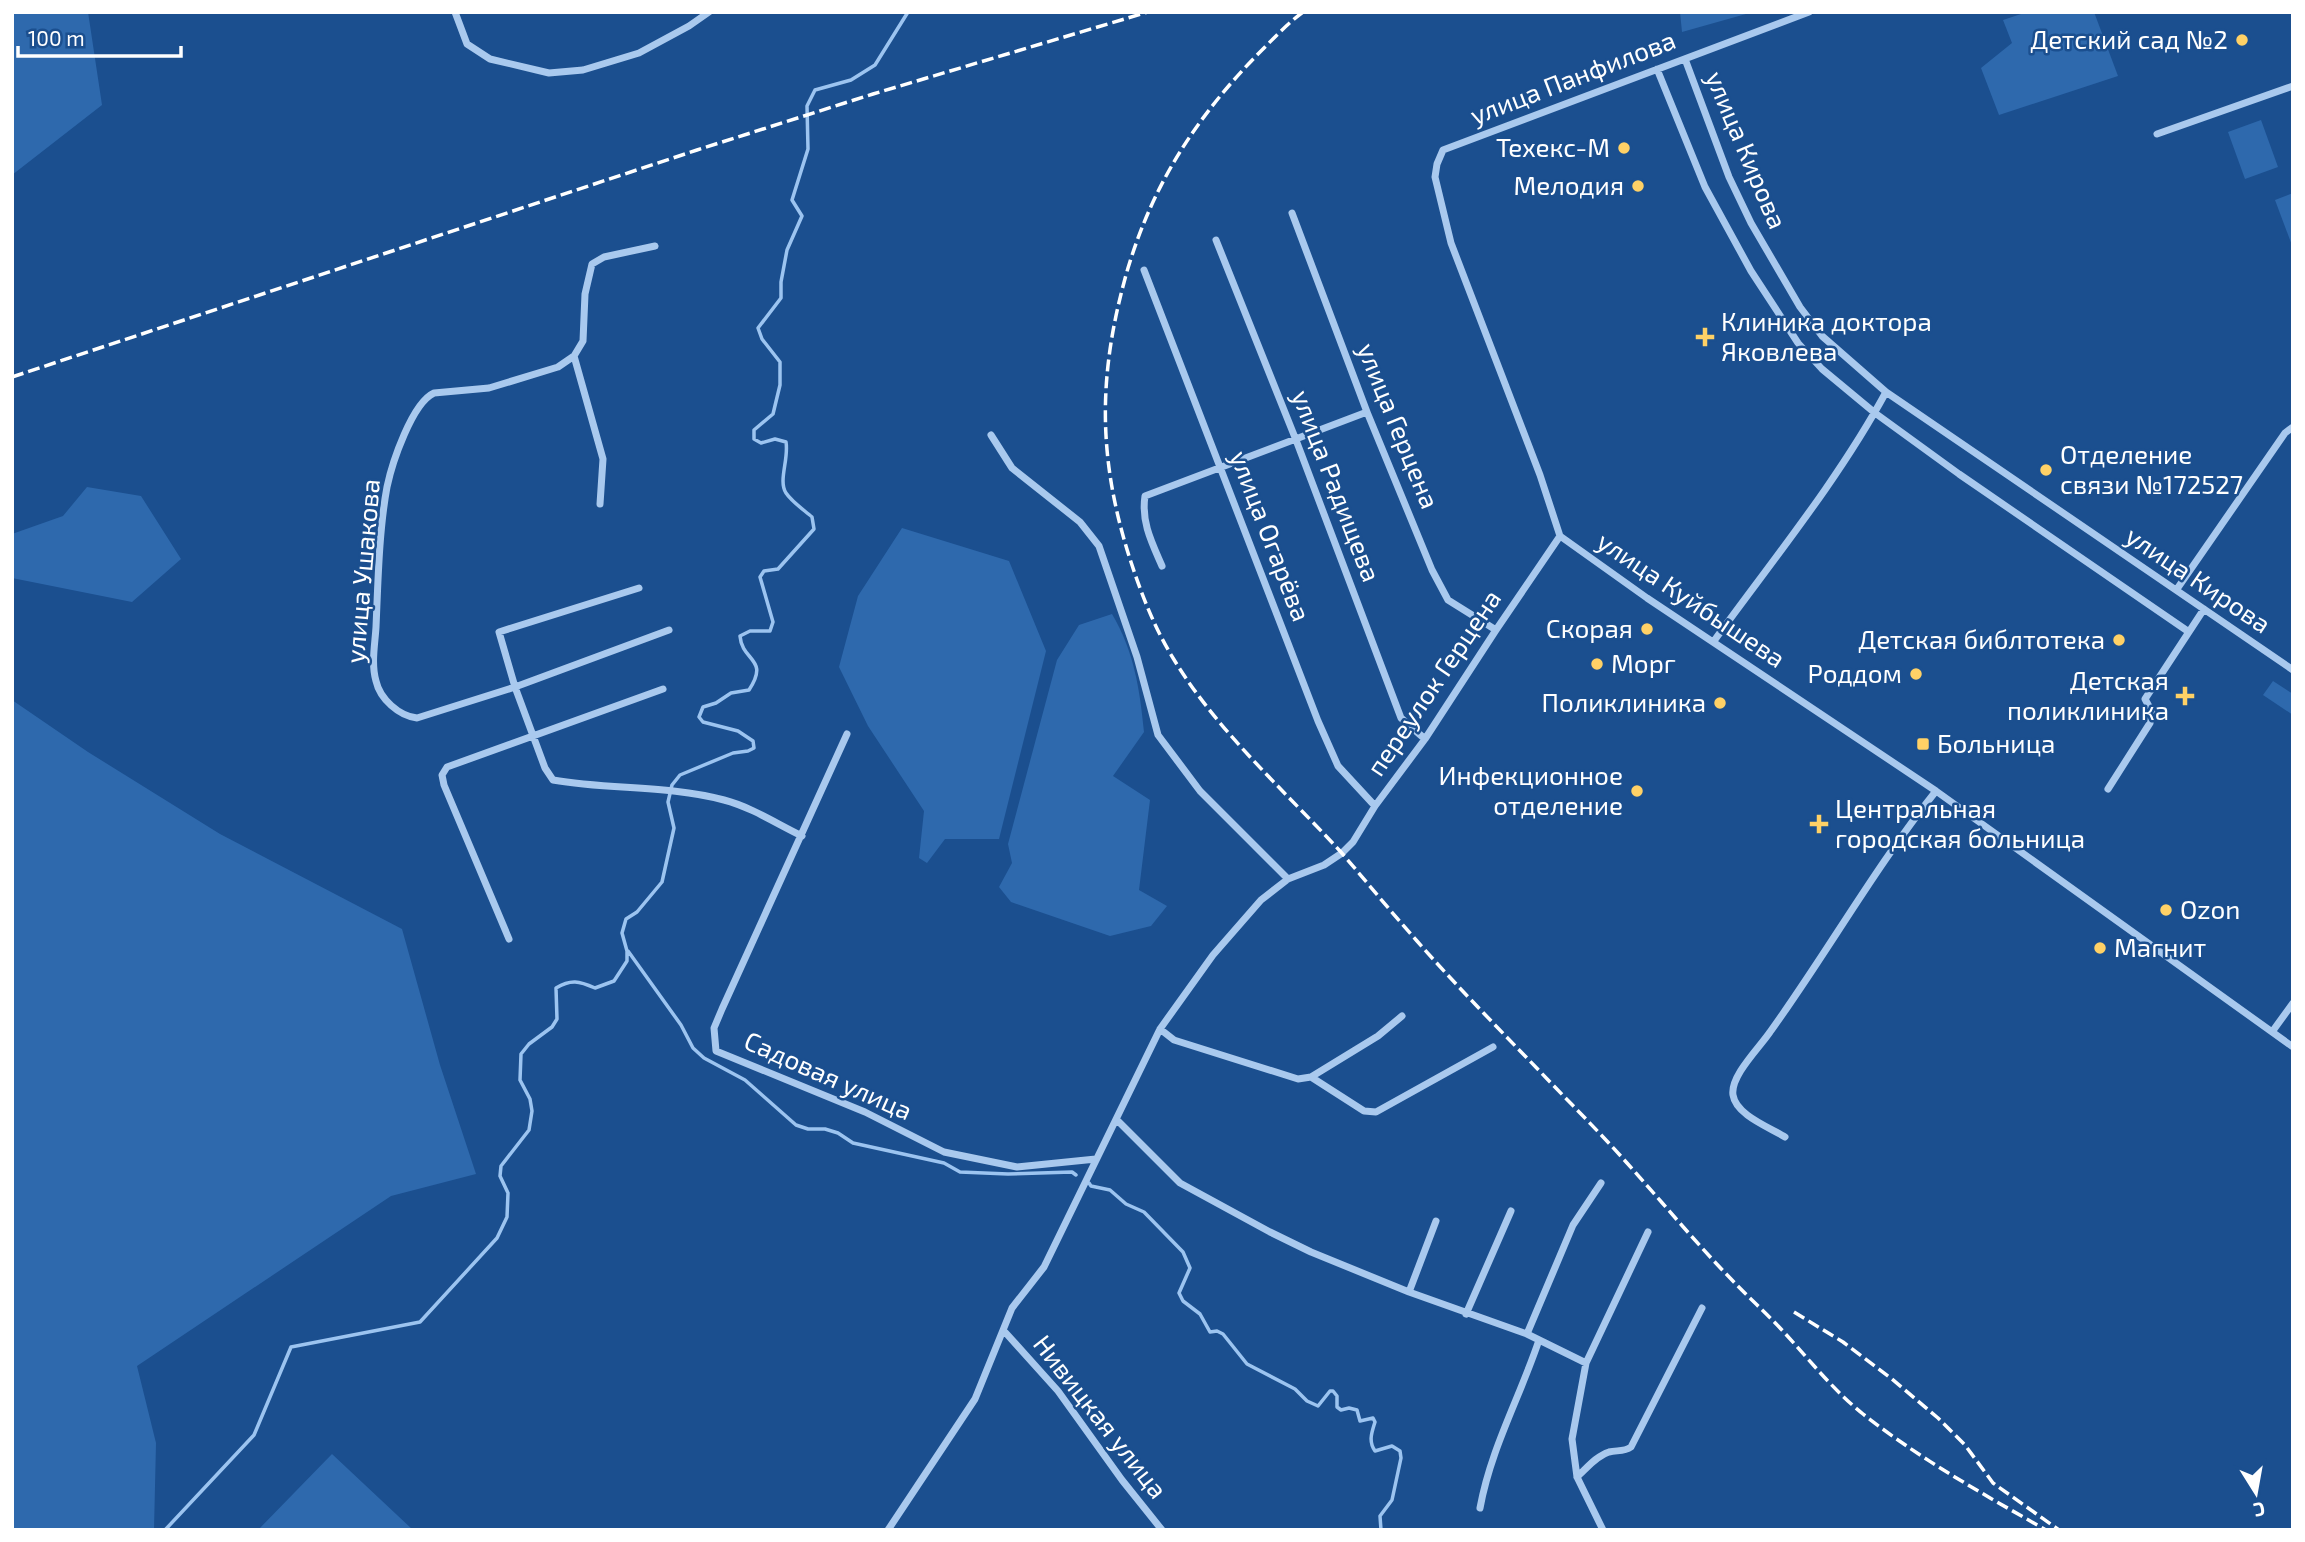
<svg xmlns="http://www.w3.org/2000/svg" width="2305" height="1542" font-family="'Exo 2',sans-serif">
  <rect width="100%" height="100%" fill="#1b4f8f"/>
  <path fill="#2e69ad" d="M12,12H88L102,105L12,175Z
    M1680,12H1753L1682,32Z
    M2027,12H2094L2118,76L1999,115L1981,68L2012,43L2003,20Z
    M2261,120L2278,167L2245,179L2228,132Z
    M2293,193V248L2275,200Z
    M87,487L141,496L181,559L132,602L12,578V534L63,516Z
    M902,528L1009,561L1046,651L999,839H945L927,863L919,858L924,811L868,726L839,667L858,596Z
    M1112,614C1134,651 1140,690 1144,732L1113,776L1150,800L1139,890L1167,906L1151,926L1110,936L1011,902L999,887L1012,863L1008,844L1057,660L1079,625Z
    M2273,681L2293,694V715L2263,695Z
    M12,700L88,752L220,834L402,929L440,1065L476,1174L391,1196L137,1366L156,1443L154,1530H12Z
    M332,1454L413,1530H258Z"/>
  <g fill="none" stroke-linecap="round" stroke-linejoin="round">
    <path stroke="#9cc4f0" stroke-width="3.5" d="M628,951L681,1025L693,1048L704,1058L745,1080L796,1125L808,1129H825L838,1133L853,1143L944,1163L960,1172L1008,1174L1072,1172L1076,1175
      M1089,1183L1091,1186L1110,1190L1126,1204L1144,1212L1183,1252L1190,1268L1179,1293L1183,1301L1200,1314L1210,1332L1217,1331L1223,1334L1247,1364L1295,1389L1307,1401L1318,1406L1330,1391H1333L1337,1396V1407L1341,1410L1349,1408L1357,1410L1360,1421L1373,1418L1375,1422C1372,1432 1368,1441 1375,1451L1392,1446L1400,1451L1401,1458L1392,1500L1380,1516L1381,1530
      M165,1530L254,1435L291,1347L420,1322L497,1238L507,1217L508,1193L500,1176L501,1166L529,1130L532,1111L530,1099L520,1080L521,1054L529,1044L552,1027L557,1019L556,988C571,979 579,981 595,988L614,981L627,961V951L622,933L626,919L637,912L662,882L674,828L668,802L672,785L680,775L733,753L748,751L754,748L753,741L738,731L703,722L699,717L703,707L716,703L731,693L749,690C770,658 742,662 740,636L750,631H770L773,622L760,577L764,571L778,569L814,529L812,517C804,510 792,502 786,493C778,481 789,459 786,442L775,439L761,443L754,439V430L773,414L780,385V362L762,339L758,328L781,298V282L787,250L802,216L792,200L808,149L807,106L815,90L851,80L875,65L908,12"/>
    <path stroke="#a9c9ee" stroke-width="7" d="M455,12L467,44L490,59L549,73L583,70L639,53L689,26L709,12
      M1809,12L1443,150L1437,164L1435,177L1451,243L1540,475L1560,536L1647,598L1936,791L2293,1047
      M1685,59L1729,177L1751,223L1800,307L1822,336L1886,392L2293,670
      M1657,69L1705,187L1751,271L1798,343L1822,369L1875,413L1959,474L2189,632
      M2157,134L2293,86
      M1292,213L1367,412L1432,570L1448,600L1496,630
      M1216,240L1296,440L1401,718L1425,739
      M655,246L604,257L592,264L585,294L583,341L574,356L558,367L489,388L434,393C412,403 392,463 387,487C379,530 378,582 376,627C375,644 371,664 376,681C380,699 399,716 417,718L515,687L669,630
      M1144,270L1318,721L1338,766L1375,806
      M574,356L603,459L600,504
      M991,435L1012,468L1080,522L1099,546L1137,657L1158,735L1200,791L1288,879
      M1162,566C1152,543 1141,522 1145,496L1367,412
      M639,588L499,632L515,687L545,768L553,780C609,790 668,785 724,800C751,807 777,824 802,836
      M2177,589L2285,433L2293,427
      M1714,641C1772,561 1839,479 1886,392
      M847,734L722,1009L714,1028L716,1051L865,1112L944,1152L1017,1167L1096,1159
      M2108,789L2150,723L2152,712L2145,699L2204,609
      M509,939L444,785L442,775L447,767L663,689
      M1160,1029L1174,1040L1298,1079L1311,1077L1378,1036L1402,1016
      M2272,1032L2293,1003
      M1311,1077L1364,1111L1376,1112L1493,1047
      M1117,1120L1180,1183L1270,1232L1311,1252L1409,1292L1527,1334L1586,1363
      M1785,1137C1769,1127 1736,1115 1733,1095C1730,1076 1760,1047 1770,1032C1827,953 1875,867 1936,791
      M1409,1292L1436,1221
      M1466,1314L1511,1211
      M1004,1331L1058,1391L1122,1480L1162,1530
      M1527,1334L1573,1225L1601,1183
      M1577,1477C1586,1469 1596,1456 1609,1452C1617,1450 1624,1452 1631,1447L1702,1308
      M1480,1508C1491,1448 1520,1397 1539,1340
      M888,1530L975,1399L1012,1308L1044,1267L1160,1029L1213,955L1261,900L1288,879L1324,865L1342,853L1353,842L1375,806L1425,739L1496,630L1560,536
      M1603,1530L1577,1477L1572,1439L1586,1363L1648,1232"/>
    <path stroke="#fff" stroke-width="3.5" stroke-dasharray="12 5" stroke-linecap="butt" d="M1303,12C1287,24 1274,38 1260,52C1197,116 1154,182 1128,268C1098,372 1097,456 1130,559C1141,593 1154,627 1173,658C1217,731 1283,789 1340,851C1366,881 1391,912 1417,941C1460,990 1507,1037 1552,1084C1577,1110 1603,1136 1627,1163C1662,1202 1696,1243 1732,1280C1748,1297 1765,1312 1781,1329C1808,1358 1832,1389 1863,1414C1920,1459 1983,1494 2046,1530
      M12,377L697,150L873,94L1148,12
      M1794,1312L1843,1342L1892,1379L1938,1418L1965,1445L1993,1483L2059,1530"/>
  </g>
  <g fill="#ffd166" stroke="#1b4f8f" stroke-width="2.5">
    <circle cx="2242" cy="40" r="7"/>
    <circle cx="1624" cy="148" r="7"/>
    <circle cx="1638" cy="186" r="7"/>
    <path d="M1701.5 326.5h7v7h7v7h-7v7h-7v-7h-7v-7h7z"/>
    <circle cx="2046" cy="470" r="7"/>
    <circle cx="1647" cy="629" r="7"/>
    <circle cx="2119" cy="640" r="7"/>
    <circle cx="1597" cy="664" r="7"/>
    <circle cx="1916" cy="674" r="7"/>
    <path d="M2181.5 685.5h7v7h7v7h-7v7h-7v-7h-7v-7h7z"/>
    <circle cx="1720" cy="703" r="7"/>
    <rect x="1916" y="737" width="14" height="14" rx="3.5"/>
    <circle cx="1637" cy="791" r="7"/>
    <path d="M1815.5 813.5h7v7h7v7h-7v7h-7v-7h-7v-7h7z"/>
    <circle cx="2166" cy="910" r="7"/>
    <circle cx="2100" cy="948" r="7"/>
  </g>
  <g text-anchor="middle" stroke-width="5" stroke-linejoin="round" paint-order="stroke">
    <g font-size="26" fill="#fff" stroke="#1b4f8f" text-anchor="end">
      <text x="2228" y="49">Детский сад №2</text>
      <text x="1610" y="157">Техекс-М</text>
      <text x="1624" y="195">Мелодия</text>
      <text x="1721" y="331" text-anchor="start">Клиника доктора<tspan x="1721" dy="30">Яковлева</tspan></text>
      <text x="2060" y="464" text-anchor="start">Отделение<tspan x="2060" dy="30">связи №172527</tspan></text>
      <text x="1633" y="638">Скорая</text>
      <text x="2105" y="649">Детская библтотека</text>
      <text x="1611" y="673" text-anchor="start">Морг</text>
      <text x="1902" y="683">Роддом</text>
      <text x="2169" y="690">Детская<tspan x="2169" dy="30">поликлиника</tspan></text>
      <text x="1706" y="712">Поликлиника</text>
      <text x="1937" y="753" text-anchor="start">Больница</text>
      <text x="1623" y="785">Инфекционное<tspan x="1623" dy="30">отделение</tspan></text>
      <text x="1835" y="818" text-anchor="start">Центральная<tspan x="1835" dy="30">городская больница</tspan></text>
      <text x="2180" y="919" text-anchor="start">Ozon</text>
      <text x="2114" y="957" text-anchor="start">Магнит</text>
    </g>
    <g font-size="26" fill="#fff" stroke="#1b4f8f">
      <text transform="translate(1573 78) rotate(-21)" y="9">улица Панфилова</text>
      <text transform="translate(1746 150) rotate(67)" y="9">улица Кирова</text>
      <text transform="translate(1398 426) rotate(68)" y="9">улица Герцена</text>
      <text transform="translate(1336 486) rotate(69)" y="9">улица Радищева</text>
      <text transform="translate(1270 536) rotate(69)" y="9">улица Огарёва</text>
      <text transform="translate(363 571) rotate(-85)" y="9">улица Ушакова</text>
      <text transform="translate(2198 580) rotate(34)" y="9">улица Кирова</text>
      <text transform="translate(1691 600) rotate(34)" y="9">улица Куйбышева</text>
      <text transform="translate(1434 683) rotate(-56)" y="9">переулок Герцена</text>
      <text transform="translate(828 1076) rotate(24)" y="9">Садовая улица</text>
      <text transform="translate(1100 1417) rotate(52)" y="9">Нивицкая улица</text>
    </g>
  </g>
  <rect width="2305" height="1542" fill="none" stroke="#ffffff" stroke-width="28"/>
  <g transform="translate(2256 1493) rotate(169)" stroke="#1b4f8f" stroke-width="5" paint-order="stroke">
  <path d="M0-5L12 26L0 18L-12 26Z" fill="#ffffff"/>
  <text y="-10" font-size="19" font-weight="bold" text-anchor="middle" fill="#ffffff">С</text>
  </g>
  <path d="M18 46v10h163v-10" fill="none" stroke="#ffffff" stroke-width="3.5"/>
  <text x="28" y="46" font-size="21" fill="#ffffff" stroke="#1b4f8f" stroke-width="5" paint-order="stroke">100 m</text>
</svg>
